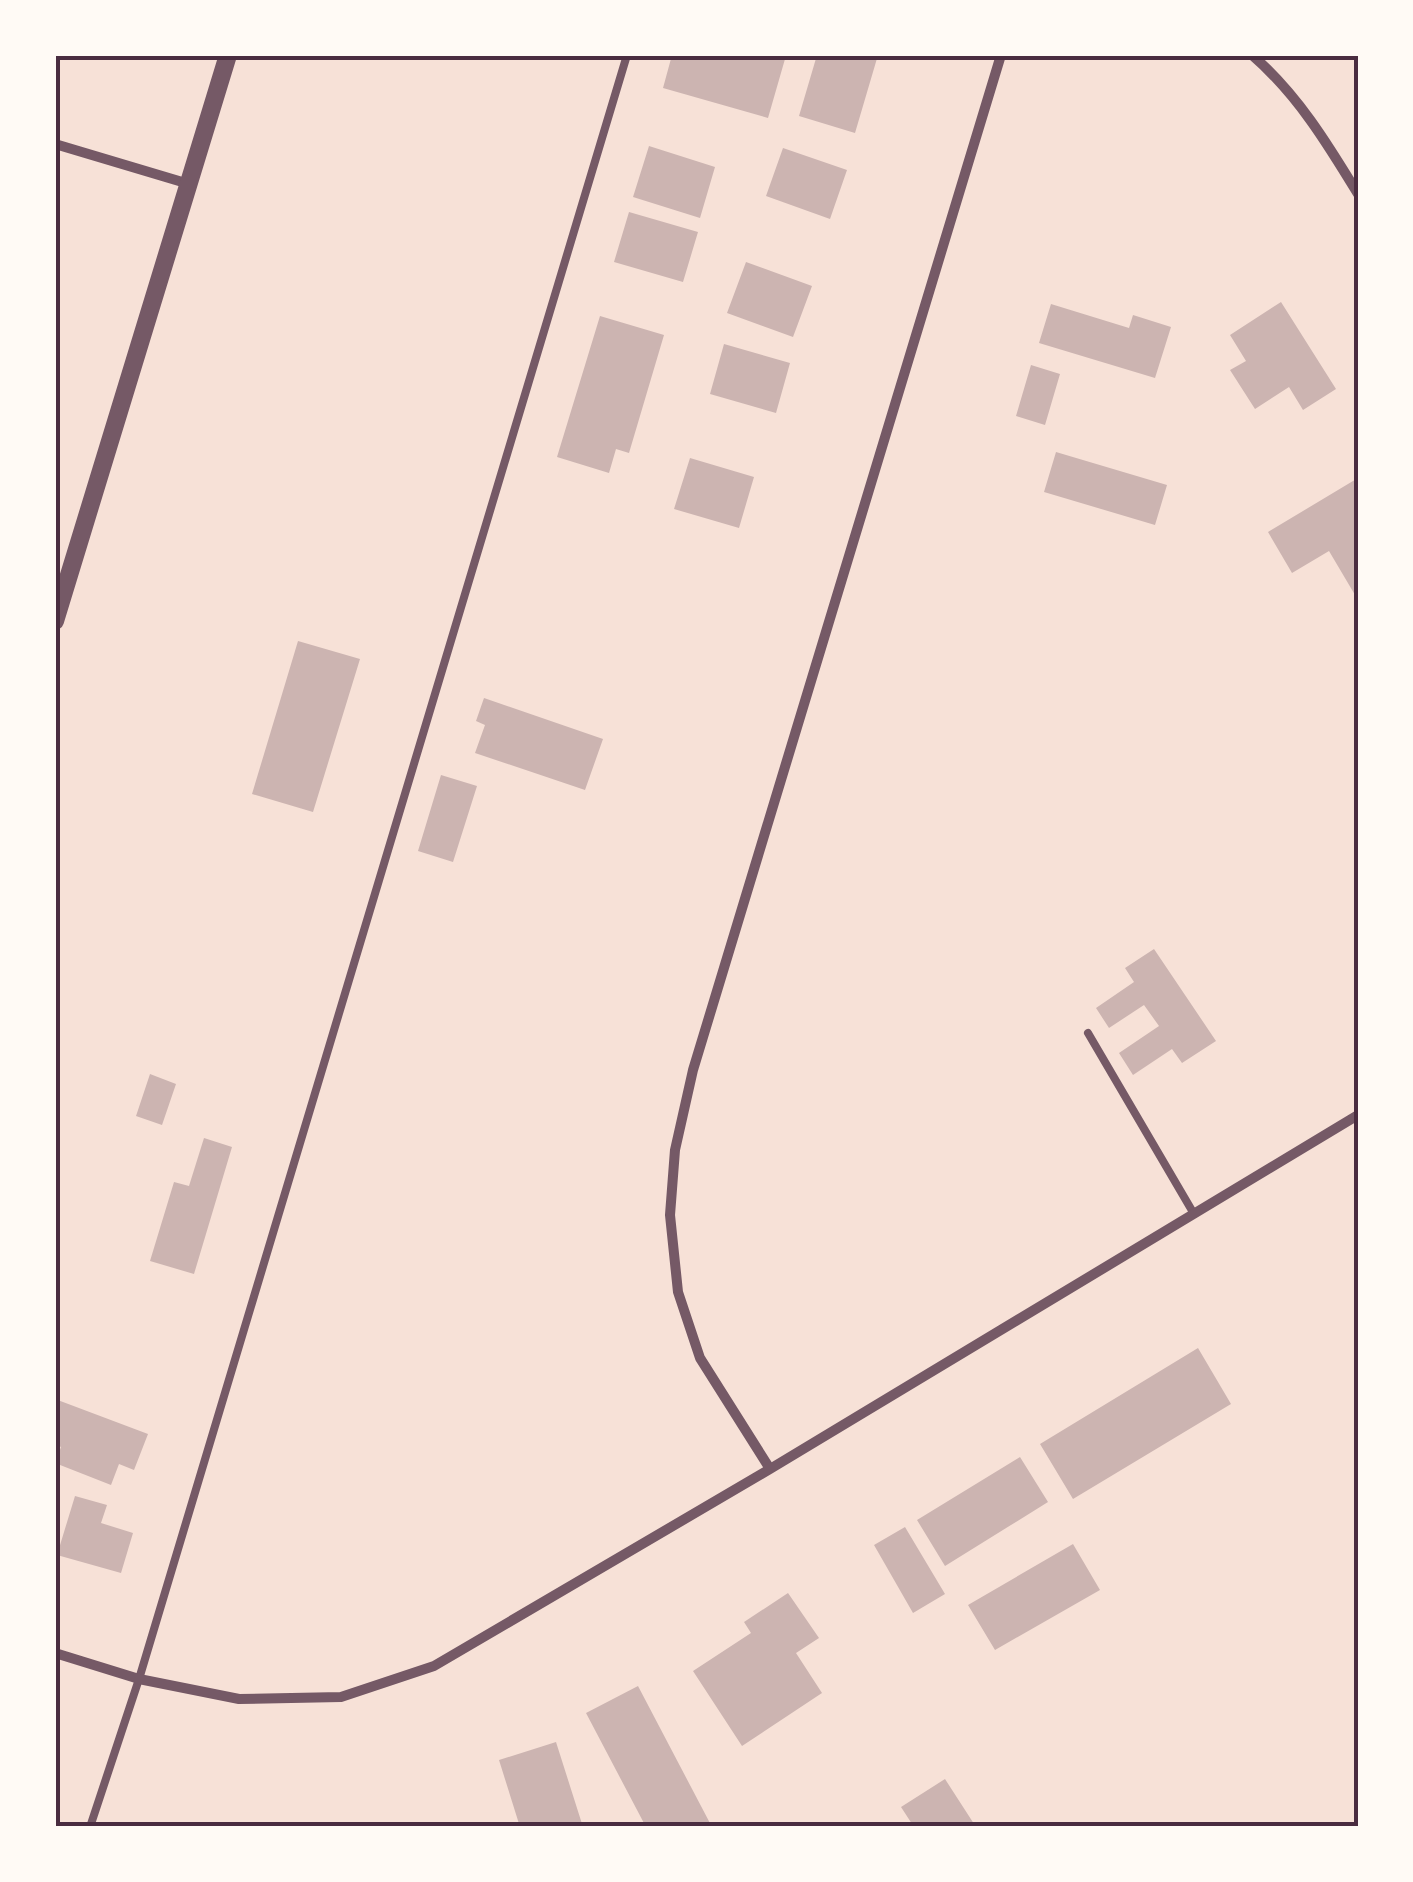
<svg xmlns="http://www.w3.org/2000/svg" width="1413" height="1882" font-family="Signika,sans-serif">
  <rect width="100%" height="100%" fill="#f7e1d7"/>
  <path fill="#ccb4b1" d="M672,55H771L785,59L768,118L663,88Z
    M817,55H878L855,133L799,116Z
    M649,146L715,167L700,218L633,197Z
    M783,148L847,170L830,219L766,196Z
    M629,212L698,232L683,282L614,262Z
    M746,262L812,286L793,337L727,313Z
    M1281,302L1336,389L1303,410L1289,387L1255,409L1230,370L1246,361L1230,335Z
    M1051,304L1129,328L1133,315L1171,327L1155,378L1039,343Z
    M600,316L664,335L629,453L616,449L609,473L557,457Z
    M724,344L790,363L776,413L710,394Z
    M1031,365L1060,374L1045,425L1016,416Z
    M1056,452L1167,485L1155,525L1044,492Z
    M690,458L754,477L739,528L674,509Z
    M1358,478V600L1329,551L1292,573L1268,532Z
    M298,641L360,659L313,812L252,794Z
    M484,698L603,739L585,790L475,753L485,725L476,721Z
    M441,775L477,786L453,862L418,851Z
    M1154,949L1216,1041L1182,1063L1172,1049L1133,1075L1119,1053L1159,1026L1144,1005L1109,1028L1096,1008L1134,982L1125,968Z
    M150,1074L176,1084L162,1125L136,1116Z
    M204,1138L232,1147L194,1274L150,1261L174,1182L189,1186Z
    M1198,1348L1231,1404L1073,1499L1040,1444Z
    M55,1399L148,1434L134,1470L119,1464L111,1485L55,1463L61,1447L55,1444Z
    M1020,1457L1048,1502L945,1566L917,1520Z
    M75,1496L107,1505L101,1523L133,1533L121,1573L57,1555Z
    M905,1527L945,1594L913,1613L874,1545Z
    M1073,1544L1100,1590L995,1650L968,1605Z
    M788,1593L819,1638L796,1653L822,1693L742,1746L693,1671L751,1633L744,1622Z
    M638,1686L712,1827H646L586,1713Z
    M556,1742L583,1827H520L499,1760Z
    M945,1779L976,1827H914L901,1807Z"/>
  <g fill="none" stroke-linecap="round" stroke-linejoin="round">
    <path stroke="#755966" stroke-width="8" d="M1088,1033L1194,1214
      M90,1827L139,1679L627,55"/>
    <path stroke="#755966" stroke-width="10" d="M1252,55C1297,94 1327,143 1358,194
      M55,144L189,184
      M770,1469L700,1358L678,1292L670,1215L675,1150L693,1070L1001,55
      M55,1653L139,1679L239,1699L341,1697L434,1666L770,1469L1358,1115"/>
    <path stroke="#755966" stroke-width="18" d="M55,621L228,55"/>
  </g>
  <rect width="1413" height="1882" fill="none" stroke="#fffaf5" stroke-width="115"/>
  <rect x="58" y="58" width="1298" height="1766" fill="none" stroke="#4a2c40" stroke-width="4"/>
</svg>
